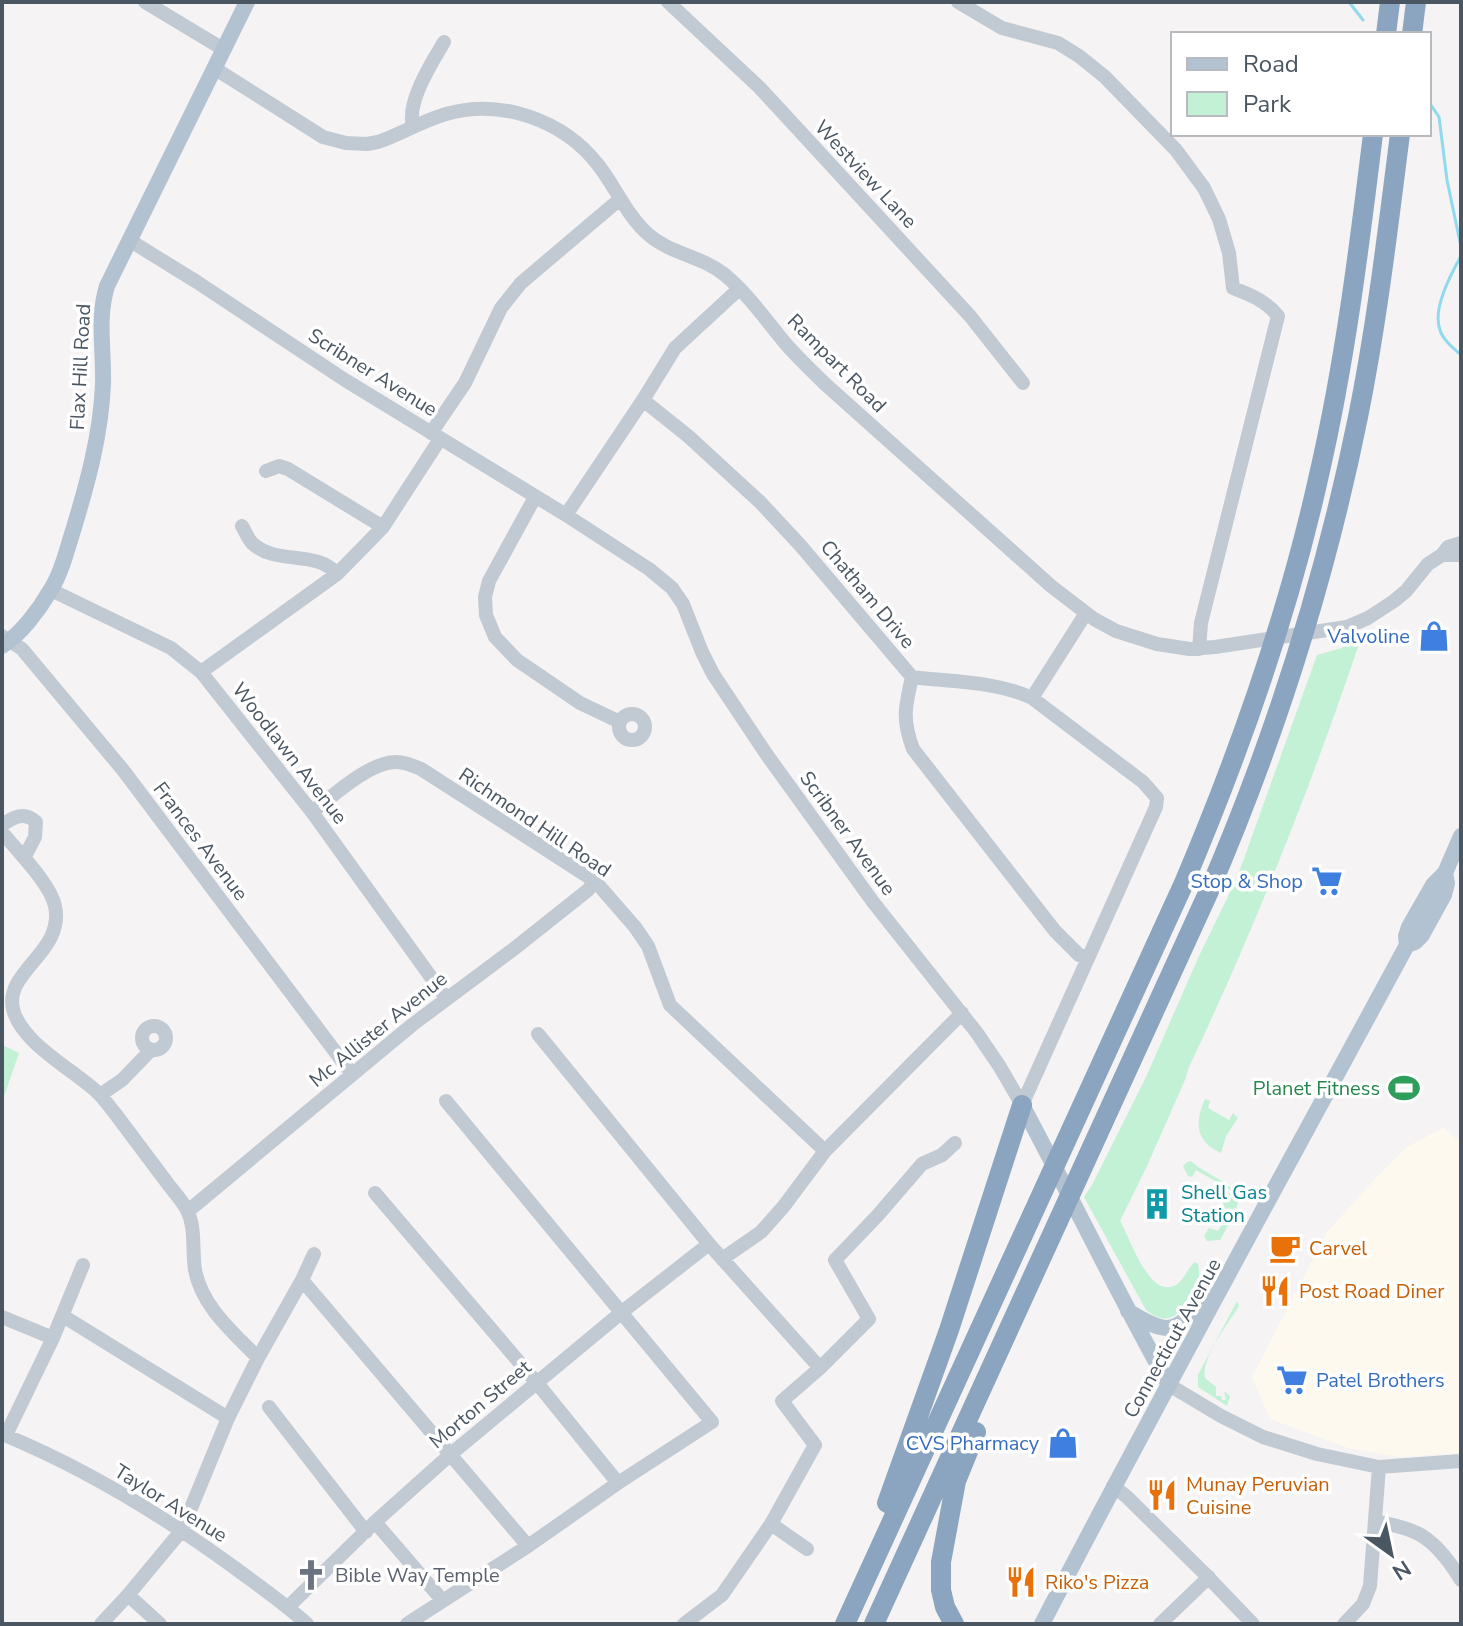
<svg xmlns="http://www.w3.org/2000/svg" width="1463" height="1626" font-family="'Nunito Sans',sans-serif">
  <rect width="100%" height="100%" fill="#f5f3f3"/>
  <path fill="#fdf9ef" d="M1444,1127L1461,1144V1453L1399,1457L1348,1448L1270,1419L1252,1377L1327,1232L1375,1179L1407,1147Z"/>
  <path fill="#c3f1d5" d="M1359,637L1360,641C1311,786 1255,928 1189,1067L1185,1080L1147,1166L1120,1221C1130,1237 1148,1297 1174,1286C1185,1281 1186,1269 1195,1262L1198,1264C1201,1279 1198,1281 1191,1294C1179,1315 1169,1328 1146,1310L1084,1197L1092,1185L1146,1077L1199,956L1237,878L1317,655L1342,648L1352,639Z
    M2,1045L19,1053L2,1102Z
    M1205,1099L1210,1101L1208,1108L1229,1120L1233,1113L1238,1118L1226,1136L1221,1153C1196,1142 1194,1123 1205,1099Z
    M1191,1161C1207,1176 1232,1181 1241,1201L1238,1203L1235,1213L1220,1240L1207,1241L1204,1236L1209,1228L1218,1231L1226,1218L1218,1213L1231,1190L1196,1170L1192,1177L1188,1176L1183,1166L1187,1162Z
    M1237,1301L1239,1306C1228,1324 1201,1357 1205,1378L1216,1387V1396H1221L1222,1400H1226L1224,1391L1230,1396L1227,1406L1198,1387V1375Z"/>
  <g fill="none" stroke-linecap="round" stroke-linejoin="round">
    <path stroke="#90daee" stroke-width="3" d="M1349,2L1363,20
      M1429,102L1439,117L1447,180L1461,247
      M1461,256C1451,274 1432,309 1440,330C1443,340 1453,348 1461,355"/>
    <path stroke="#c1cad2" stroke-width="14" d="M145,2L223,49
      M668,2L760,88L970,316L1023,383
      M958,2L1002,28L1058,43L1079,56L1105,77L1176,150L1204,188L1219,219L1229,253L1233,288C1251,295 1266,301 1278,316L1201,623L1199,649
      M214,68L323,137L346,143L367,144L378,142C401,134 422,121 446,114C501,98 564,120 599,166C616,188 627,216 649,235C671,254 702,256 725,275C748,294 766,320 785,343C797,357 811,370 824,383L1051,586L1094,619L1116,631L1157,644L1190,649L1215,647L1347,627L1368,618L1394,601L1406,591L1428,564L1442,555L1448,547L1461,543
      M413,126C406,103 432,62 444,42
      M129,240L197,282L345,380L566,515L649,569L672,588L683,604L702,652L713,674L767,755L873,902L977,1033L1000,1067L1022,1105
      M643,400L688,436L760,502L800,545L912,677
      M431,433L465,383L501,308L521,283L620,199
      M266,471L279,466L288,469L383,527
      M535,497L489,581L485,597L486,615L495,637L517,660L580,703L620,722
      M566,515L643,400L675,348L739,289
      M242,526C245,531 248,539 252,543C276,566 316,549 337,574
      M1442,555H1461
      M51,590L171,648L201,672L312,812L446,998
      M2,636L22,649L123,770L352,1074
      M201,672L337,574L383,527L440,439
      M912,677C951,682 996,681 1032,698L1143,782L1157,798L1156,807L1022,1105
      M912,677C905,708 902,719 913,749L1055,931L1079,955L1088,958
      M1032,698L1086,613
      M619 727a13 13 0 1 1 26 0a13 13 0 1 1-26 0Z
      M312,812C333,796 370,761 397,762C405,762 414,766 421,769L595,881L635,927L648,946L670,1005L825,1151
      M2,825C14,817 24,811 36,822L35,837L24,858
      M2,832C17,851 50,883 55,906C65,952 4,971 13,1009C21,1043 74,1070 98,1093C104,1099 109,1106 114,1112C131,1135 148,1157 165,1180C172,1190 182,1200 187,1210C196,1228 192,1251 195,1270C202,1307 233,1332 258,1358
      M142 1038a12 12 0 1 1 24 0a12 12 0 1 1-24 0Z
      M538,1034L709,1244L820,1368
      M100,1095L122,1080L151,1050
      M375,1193L537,1383L618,1483
      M188,1211L412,1025L515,948L588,890L595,881
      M722,1259L761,1232L784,1206L825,1151L962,1013
      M302,1280L528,1546
      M63,1316L228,1418
      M2,1317L53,1338
      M1169,1385L1221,1416L1263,1437L1317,1454L1379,1467L1461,1461
      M269,1407L366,1532
      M2,1434C85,1468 162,1515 235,1568C259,1586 284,1603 307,1624
      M6,1435L53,1338L83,1265
      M1113,1486L1127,1497L1205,1574L1253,1624
      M1375,1521C1387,1524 1401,1526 1412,1531C1433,1538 1450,1562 1461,1580
      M375,1522L443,1601
      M771,1524L807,1549
      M128,1595L160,1624
      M288,1607L375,1522L451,1454L622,1312L709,1244
      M101,1624L128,1595L182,1530L228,1418L258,1358L302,1280L314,1254
      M407,1624L528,1546L618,1483L712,1422L446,1101
      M684,1624L722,1595L771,1524L815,1445L782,1401L820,1368L869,1319L835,1260L878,1215L922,1164L942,1155L955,1143
      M1160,1624L1209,1577
      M1344,1624L1363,1604L1370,1586L1379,1467"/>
    <path stroke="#b3c2d1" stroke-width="16" d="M2,646C21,634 39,610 50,591C61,574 66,553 72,534C87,485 101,435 103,384C104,350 97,318 107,286L247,2
      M1407,945L1415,942L1422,935L1444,895L1447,883L1445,873
      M1022,1105C1072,1198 1117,1293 1169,1385
      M1128,1311C1176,1341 1173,1328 1213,1296
      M1042,1624C1160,1396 1285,1171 1407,945L1406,936L1409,927L1433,885L1445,873L1461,836"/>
    <path stroke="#8ba5c1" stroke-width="20" d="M1386,34L1390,2
      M1412,34L1416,2
      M887,1503L949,1330L1022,1105
      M845,1624L1184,883C1240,751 1288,615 1319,475C1345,362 1359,249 1373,134
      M874,1624L1209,891C1275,738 1325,580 1358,417C1377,323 1388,228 1400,134
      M954,1624L945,1607L941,1590V1562L956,1481L976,1432"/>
  </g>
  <defs>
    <symbol id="shop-bare" viewBox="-9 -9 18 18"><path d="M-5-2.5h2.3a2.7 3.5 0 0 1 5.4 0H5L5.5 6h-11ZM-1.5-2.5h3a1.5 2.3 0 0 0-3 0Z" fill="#3f7fe0" stroke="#fff" stroke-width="2.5" paint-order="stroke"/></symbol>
    <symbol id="supermarket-bare" viewBox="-9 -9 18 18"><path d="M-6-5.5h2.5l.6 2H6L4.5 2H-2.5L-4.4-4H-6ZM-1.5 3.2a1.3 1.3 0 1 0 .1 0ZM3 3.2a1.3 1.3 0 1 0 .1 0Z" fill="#3f7fe0" stroke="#fff" stroke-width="2.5" paint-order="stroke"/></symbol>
    <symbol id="stadium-bare" viewBox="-9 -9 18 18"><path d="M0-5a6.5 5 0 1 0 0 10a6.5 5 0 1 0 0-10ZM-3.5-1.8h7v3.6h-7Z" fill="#2e9e5b" stroke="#fff" stroke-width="2.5" paint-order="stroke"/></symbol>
    <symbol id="building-bare" viewBox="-9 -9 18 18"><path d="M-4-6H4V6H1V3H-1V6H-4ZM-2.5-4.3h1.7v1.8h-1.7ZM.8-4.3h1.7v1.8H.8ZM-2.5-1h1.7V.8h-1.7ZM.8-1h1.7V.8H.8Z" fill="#0f9aa8" stroke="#fff" stroke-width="2.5" paint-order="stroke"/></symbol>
    <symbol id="cafe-bare" viewBox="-9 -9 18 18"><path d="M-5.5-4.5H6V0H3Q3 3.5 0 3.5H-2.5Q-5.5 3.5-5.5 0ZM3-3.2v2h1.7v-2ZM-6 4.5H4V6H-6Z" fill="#e8710a" stroke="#fff" stroke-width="2.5" paint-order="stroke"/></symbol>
    <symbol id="restaurant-bare" viewBox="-9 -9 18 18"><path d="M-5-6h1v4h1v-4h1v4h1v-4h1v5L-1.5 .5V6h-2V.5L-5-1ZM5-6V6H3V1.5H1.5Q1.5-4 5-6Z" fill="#e8710a" stroke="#fff" stroke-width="2.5" paint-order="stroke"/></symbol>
    <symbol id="church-bare" viewBox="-9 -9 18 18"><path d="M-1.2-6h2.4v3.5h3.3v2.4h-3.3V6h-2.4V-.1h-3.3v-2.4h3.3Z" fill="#6b7280" stroke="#fff" stroke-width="2.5" paint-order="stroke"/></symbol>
  </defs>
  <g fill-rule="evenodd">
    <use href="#shop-bare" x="1412" y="614" width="44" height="44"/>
    <use href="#supermarket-bare" x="1305" y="859" width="44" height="44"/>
    <use href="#stadium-bare" x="1382" y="1066" width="44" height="44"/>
    <use href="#building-bare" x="1135" y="1182" width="44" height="44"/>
    <use href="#cafe-bare" x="1263" y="1226" width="44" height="44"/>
    <use href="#restaurant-bare" x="1253" y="1269" width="44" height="44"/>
    <use href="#supermarket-bare" x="1270" y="1358" width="44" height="44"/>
    <use href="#shop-bare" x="1041" y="1421" width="44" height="44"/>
    <use href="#restaurant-bare" x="1140" y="1473" width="44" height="44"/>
    <use href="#church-bare" x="289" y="1553" width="44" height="44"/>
    <use href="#restaurant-bare" x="999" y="1560" width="44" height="44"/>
  </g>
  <g text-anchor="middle" stroke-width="7" stroke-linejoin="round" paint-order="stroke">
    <g font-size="20" fill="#4a5661" stroke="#fff">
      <text transform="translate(866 174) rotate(47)" y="7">Westview Lane</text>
      <text transform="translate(837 363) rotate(45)" y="7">Rampart Road</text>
      <text transform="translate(80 367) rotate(-87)" y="7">Flax Hill Road</text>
      <text transform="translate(373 372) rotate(32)" y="7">Scribner Avenue</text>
      <text transform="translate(868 594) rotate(50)" y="7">Chatham Drive</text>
      <text transform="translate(290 753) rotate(52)" y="7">Woodlawn Avenue</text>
      <text transform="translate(535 822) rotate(34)" y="7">Richmond Hill Road</text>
      <text transform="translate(848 833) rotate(54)" y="7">Scribner Avenue</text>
      <text transform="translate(201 841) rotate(53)" y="7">Frances Avenue</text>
      <text transform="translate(378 1029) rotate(-39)" y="7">Mc Allister Avenue</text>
      <text transform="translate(1172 1338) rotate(-61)" y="7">Connecticut Avenue</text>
      <text transform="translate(480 1404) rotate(-40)" y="7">Morton Street</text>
      <text transform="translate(171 1503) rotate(32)" y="7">Taylor Avenue</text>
    </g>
    <g font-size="20" fill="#366cbe" stroke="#fff" text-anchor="end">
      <text x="1410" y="643">Valvoline</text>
      <text x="1303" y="888">Stop &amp; Shop</text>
      <text x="1316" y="1387" text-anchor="start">Patel Brothers</text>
      <text x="1039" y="1450">CVS Pharmacy</text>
    </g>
    <g font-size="20" fill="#27864d" stroke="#fff" text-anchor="end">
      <text x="1380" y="1095">Planet Fitness</text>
    </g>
    <g font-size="20" fill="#0d838f" stroke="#fff" text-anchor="start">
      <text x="1181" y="1199">Shell Gas<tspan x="1181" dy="23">Station</tspan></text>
    </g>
    <g font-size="20" fill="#c56008" stroke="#fff" text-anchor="start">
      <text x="1309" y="1255">Carvel</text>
      <text x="1299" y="1298">Post Road Diner</text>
      <text x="1186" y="1491">Munay Peruvian<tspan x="1186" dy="23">Cuisine</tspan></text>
      <text x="1045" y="1589">Riko's Pizza</text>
    </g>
    <g font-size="20" fill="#5b616d" stroke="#fff" text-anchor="start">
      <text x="335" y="1582">Bible Way Temple</text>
    </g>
  </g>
  <rect width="1463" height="1626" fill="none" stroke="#4a5661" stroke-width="8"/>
  <rect x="1171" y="32" width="260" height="104" fill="#ffffff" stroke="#b7bbc0" stroke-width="2"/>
  <rect x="1187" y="58" width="40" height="12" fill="#b3c2d1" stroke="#b7bbc0" stroke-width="2"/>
  <text x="1243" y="72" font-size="24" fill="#4a5661">Road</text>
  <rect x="1187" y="92" width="40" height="24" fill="#c3f1d5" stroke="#b7bbc0" stroke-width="2"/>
  <text x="1243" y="112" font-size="24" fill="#4a5661">Park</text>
  <g transform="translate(1391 1554) rotate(147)" stroke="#ffffff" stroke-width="6" paint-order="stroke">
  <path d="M0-6L14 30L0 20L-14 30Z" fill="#4a5661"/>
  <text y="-12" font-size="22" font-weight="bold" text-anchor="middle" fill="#4a5661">N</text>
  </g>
</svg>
